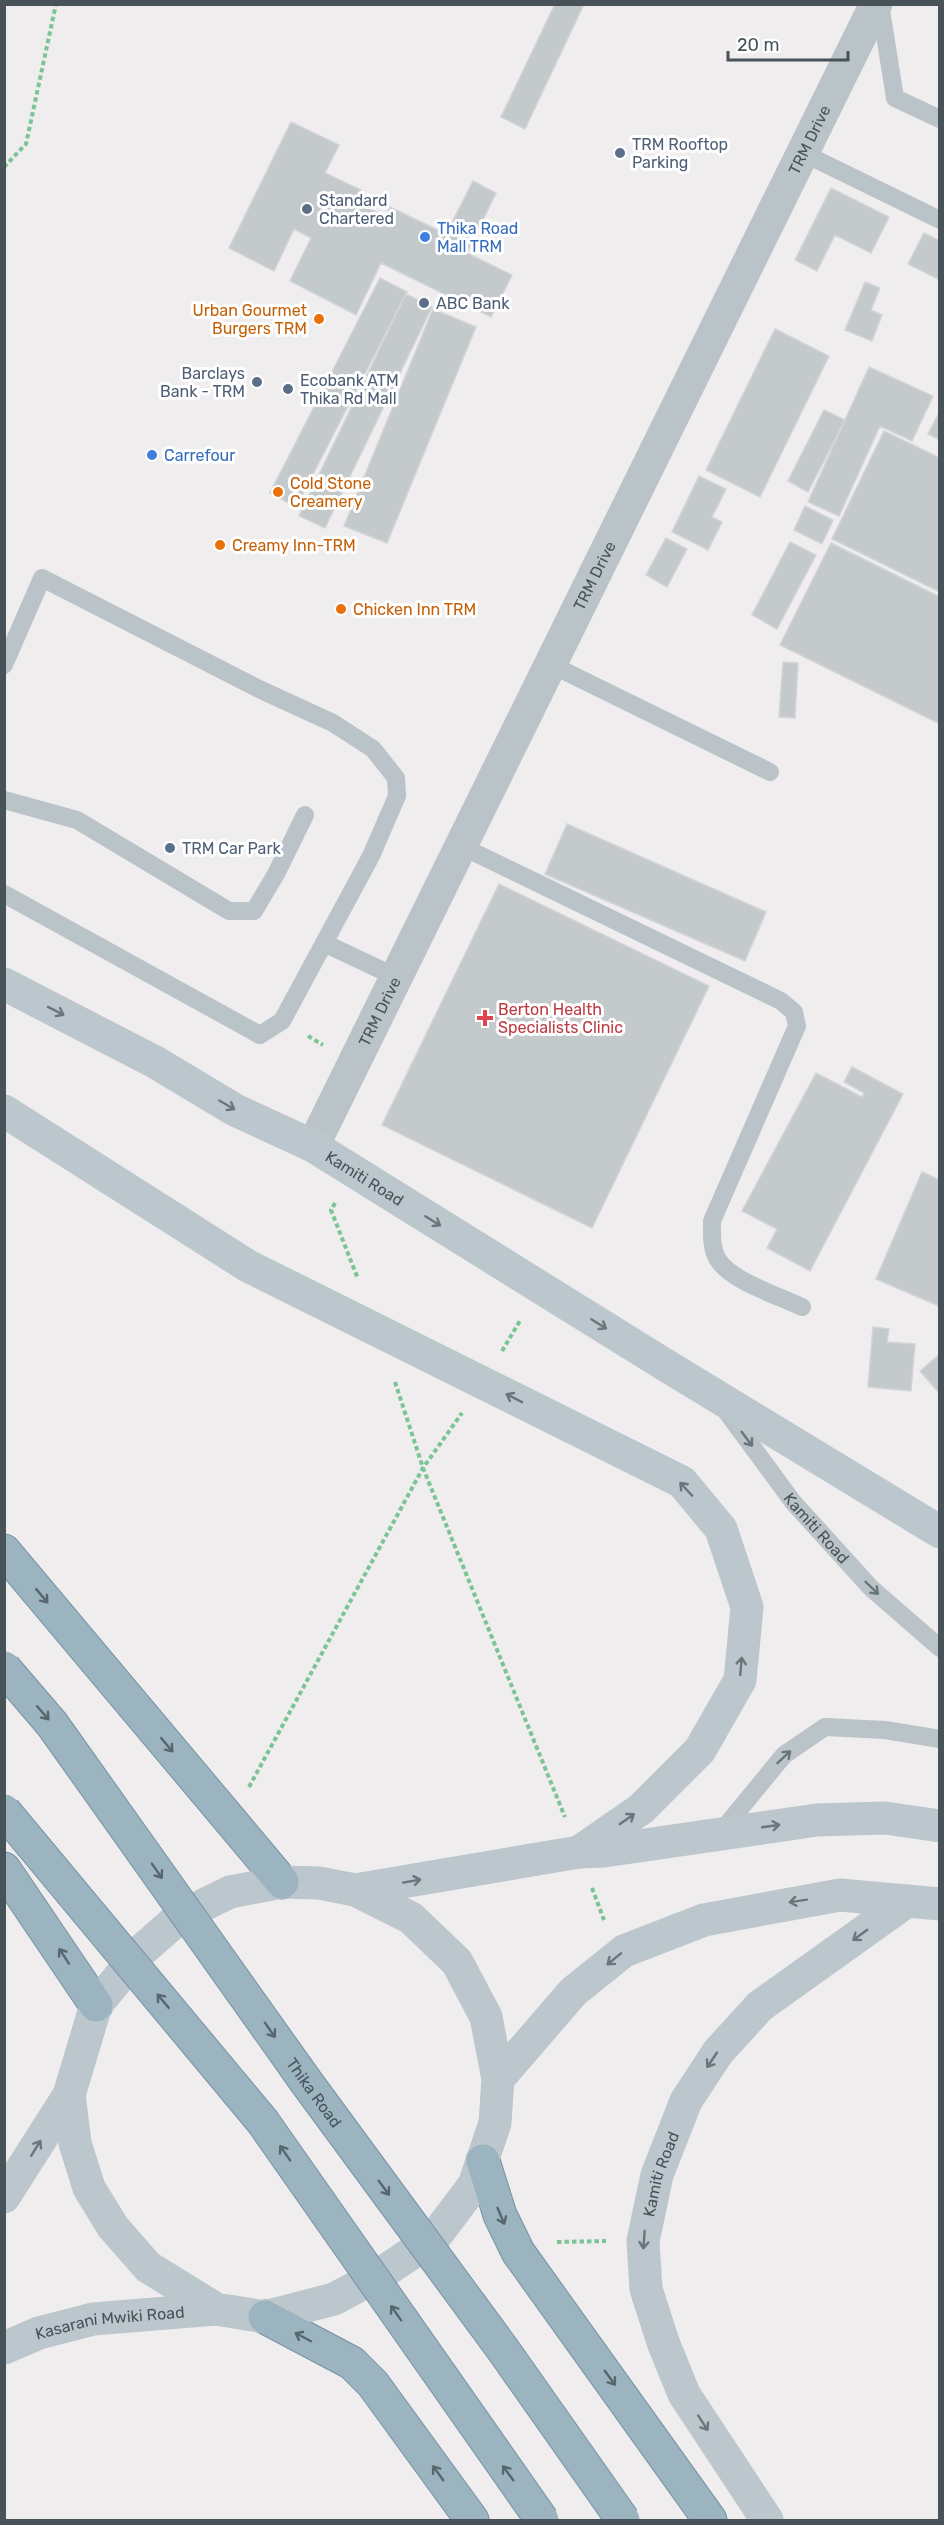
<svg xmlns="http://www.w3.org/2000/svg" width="944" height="2525" font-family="Rubik,sans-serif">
  <rect width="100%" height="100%" fill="#f0edee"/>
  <path fill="#c4c9cc" stroke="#d2d4d8" stroke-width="1.5" d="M555,4H584L525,129L501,117Z
    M291,122L339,145L325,173L361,190L355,202L385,216L390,207L446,234L473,181L496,193L467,253L512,275L491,317L381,263L356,315L290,281L311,238L294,229L274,271L229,248Z
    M831,188L889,217L871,253L835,235L817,271L795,260Z
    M924,233L940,241V280L908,264Z
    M380,278L407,292L296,507L270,493Z
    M865,282L880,288L871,310L882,315L872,341L845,330Z
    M406,294L432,307L325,528L299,516Z
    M433,309L476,327L387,543L344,526Z
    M775,329L829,356L760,497L706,470Z
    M869,367L933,396L912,441L880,426L839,516L808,502Z
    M824,410L845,420L808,492L788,481Z
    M940,411V440L928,434Z
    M884,431L940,458V592L832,539Z
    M699,476L726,489L712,517L722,522L708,550L672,532Z
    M805,506L833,520L822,544L794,530Z
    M666,538L687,549L667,587L646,575Z
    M790,542L816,555L777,629L752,615Z
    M831,543L940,597V724L780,645Z
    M783,662L798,663L795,718L779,717Z
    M567,824L766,912L745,961L545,874Z
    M499,884L709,986L592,1228L382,1125Z
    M852,1067L903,1094L810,1271L767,1248L777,1229L742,1211L816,1073L862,1097L864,1093L844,1082Z
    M922,1172L940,1180L939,1306L876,1279Z
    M873,1327L889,1329L887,1342L915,1344L911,1391L868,1387Z
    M940,1354V1394L920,1371Z"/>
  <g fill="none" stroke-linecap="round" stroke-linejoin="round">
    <defs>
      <path id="trunk" d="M4,1551L282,1882
        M4,1869L96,2005
        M483,2161L500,2215L518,2252L710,2520
        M265,2317L352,2363L373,2384L472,2520"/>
    </defs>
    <use href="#trunk" stroke="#7592a3" stroke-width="35"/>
    <path stroke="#7bc495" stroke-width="4" stroke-dasharray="4.5 3" stroke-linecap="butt" d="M4,167L26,144L56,4
      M308,1036L323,1045
      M335,1203L331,1210L358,1279
      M502,1351L521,1319
      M395,1382L423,1468L565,1817
      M249,1787L423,1468L462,1413
      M592,1888L604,1920
      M557,2242L606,2241"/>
    <g stroke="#bac3c8" stroke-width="18">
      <path d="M880,4L895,98L940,119"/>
      <path d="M803,153L940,220"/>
      <path d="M550,664L770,772"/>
      <path d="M4,665L42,578L259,689L333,723L373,749L396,778L397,796L371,856L282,1021L260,1035L4,894"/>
      <path d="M4,800L77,820L229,911H254L276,874L305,815"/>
      <path d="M461,846L781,1001L794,1012L797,1026L712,1221C712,1234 711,1247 717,1258C728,1280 779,1296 802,1307"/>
      <path d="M324,943L396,977"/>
      <path id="s1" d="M726,1411L793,1502L871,1588L940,1648"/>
      <path d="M720,1833L784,1755L825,1727L885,1730L940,1739"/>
    </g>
    <path stroke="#bac3c8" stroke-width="33" id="s2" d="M313,1146L876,4"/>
    <g stroke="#bbc6cd" stroke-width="33">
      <path id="s3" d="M4,984L155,1062L235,1110L313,1146L662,1363L940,1532"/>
      <path d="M4,1111L248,1266L682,1482L721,1529L747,1607L740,1680L700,1750L641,1809L579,1852"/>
      <path d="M282,1882L319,1883L355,1890L411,1918L457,1962L486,2017L498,2079L495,2123L474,2185L434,2238L379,2275L334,2299L265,2317L216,2309L148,2267L113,2227L89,2188L75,2143L69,2095L96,2005L141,1951L181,1916L230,1892Z"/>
      <path d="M355,1890L579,1852L604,1851L817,1820L885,1818L940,1826"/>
      <path d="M498,2079L573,1992L624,1951L704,1920L840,1895L940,1904"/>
      <path d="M4,2197L69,2095"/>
      <path id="s4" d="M4,2348L39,2333L93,2319L216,2309"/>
      <path id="s5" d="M767,2520L684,2394L663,2342L646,2289L643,2241L657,2175L686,2101L718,2052L760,2006L907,1901"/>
    </g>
    <use href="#trunk" stroke="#9cb4c0" stroke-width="33"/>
    <defs>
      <g id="trunk-bridge">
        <path id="s6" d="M4,1668L52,1724L307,2083L504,2351L623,2520"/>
        <path d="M4,1811L263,2122L542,2520"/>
      </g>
    </defs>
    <use href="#trunk-bridge" stroke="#7592a3" stroke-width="35" stroke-linecap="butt"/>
    <use href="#trunk-bridge" stroke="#9cb4c0" stroke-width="33"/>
  </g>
  <defs><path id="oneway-shaft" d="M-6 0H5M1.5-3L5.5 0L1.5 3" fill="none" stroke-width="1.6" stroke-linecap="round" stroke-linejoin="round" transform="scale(1.5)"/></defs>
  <g stroke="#6a767b">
    <use href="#oneway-shaft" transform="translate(56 1011) rotate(27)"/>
    <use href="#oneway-shaft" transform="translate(227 1105) rotate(30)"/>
    <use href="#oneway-shaft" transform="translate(433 1221) rotate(32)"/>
    <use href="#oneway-shaft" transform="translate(599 1324) rotate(32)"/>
    <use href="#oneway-shaft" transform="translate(514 1398) rotate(-153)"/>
    <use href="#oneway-shaft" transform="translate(686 1489) rotate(-133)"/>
    <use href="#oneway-shaft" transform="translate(741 1666) rotate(-85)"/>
    <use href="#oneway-shaft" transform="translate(627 1819) rotate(-35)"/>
    <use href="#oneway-shaft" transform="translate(771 1826) rotate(-8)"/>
    <use href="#oneway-shaft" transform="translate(412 1881) rotate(-10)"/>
    <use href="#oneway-shaft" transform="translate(798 1901) rotate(171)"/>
    <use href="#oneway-shaft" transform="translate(860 1935) rotate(144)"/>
    <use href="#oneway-shaft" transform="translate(614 1959) rotate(141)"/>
    <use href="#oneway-shaft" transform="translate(712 2060) rotate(124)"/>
    <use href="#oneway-shaft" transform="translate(36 2148) rotate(-58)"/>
    <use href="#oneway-shaft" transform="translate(644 2240) rotate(94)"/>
    <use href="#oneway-shaft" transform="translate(703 2423) rotate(57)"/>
  </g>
  <g stroke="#6a757a">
    <use href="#oneway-shaft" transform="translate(747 1439) rotate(53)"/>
    <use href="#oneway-shaft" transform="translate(872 1588) rotate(44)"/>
    <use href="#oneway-shaft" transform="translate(784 1757) rotate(-43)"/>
  </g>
  <g stroke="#58666d">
    <use href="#oneway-shaft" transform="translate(42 1596) rotate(50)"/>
    <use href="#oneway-shaft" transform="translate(43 1713) rotate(49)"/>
    <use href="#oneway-shaft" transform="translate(167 1745) rotate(50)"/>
    <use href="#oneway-shaft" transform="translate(157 1871) rotate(55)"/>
    <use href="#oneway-shaft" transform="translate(64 1956) rotate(-123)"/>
    <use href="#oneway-shaft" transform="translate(163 2001) rotate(-130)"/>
    <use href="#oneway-shaft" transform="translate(270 2030) rotate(55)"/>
    <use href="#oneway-shaft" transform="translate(285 2153) rotate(-125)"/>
    <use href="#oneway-shaft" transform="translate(384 2188) rotate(54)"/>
    <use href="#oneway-shaft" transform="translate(501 2216) rotate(67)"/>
    <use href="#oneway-shaft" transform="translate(396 2313) rotate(-125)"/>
    <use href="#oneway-shaft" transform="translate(303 2337) rotate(-152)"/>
    <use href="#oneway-shaft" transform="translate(610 2378) rotate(54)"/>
    <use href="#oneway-shaft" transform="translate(438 2473) rotate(-126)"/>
    <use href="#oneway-shaft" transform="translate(508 2473) rotate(-126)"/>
  </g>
  <g fill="#5c6f8a" stroke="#fff" stroke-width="2">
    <circle cx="620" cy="153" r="6"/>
    <circle cx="307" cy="209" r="6"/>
    <circle cx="424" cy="303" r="6"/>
    <circle cx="257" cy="382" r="6"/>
    <circle cx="288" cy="389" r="6"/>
    <circle cx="170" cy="848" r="6"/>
  </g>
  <g fill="#3f7fe0" stroke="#fff" stroke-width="2">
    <circle cx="425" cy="237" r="6"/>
    <circle cx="152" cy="455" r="6"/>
  </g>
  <g fill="#e8710a" stroke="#fff" stroke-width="2">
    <circle cx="319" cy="319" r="6"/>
    <circle cx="278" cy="492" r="6"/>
    <circle cx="220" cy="545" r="6"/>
    <circle cx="341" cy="609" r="6"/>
  </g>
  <path fill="#e0444e" stroke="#fff" stroke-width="2" d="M482 1009h6v6h6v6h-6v6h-6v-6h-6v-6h6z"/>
  <g text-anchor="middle" stroke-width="6" stroke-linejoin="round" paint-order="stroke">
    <g font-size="16" fill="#475358" stroke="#fff">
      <text dy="6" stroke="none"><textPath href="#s2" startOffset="1122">TRM Drive</textPath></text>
      <text dy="6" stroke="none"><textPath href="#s2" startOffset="636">TRM Drive</textPath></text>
      <text dy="6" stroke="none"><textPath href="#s2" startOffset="150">TRM Drive</textPath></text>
      <text dy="6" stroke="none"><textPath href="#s3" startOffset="410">Kamiti Road</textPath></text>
      <text dy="6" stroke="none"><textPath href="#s1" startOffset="148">Kamiti Road</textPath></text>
      <text dy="6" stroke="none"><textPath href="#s6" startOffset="526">Thika Road</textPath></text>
      <text dy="6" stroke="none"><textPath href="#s5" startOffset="380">Kamiti Road</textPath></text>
      <text dy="6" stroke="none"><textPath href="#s4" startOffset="110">Kasarani Mwiki Road</textPath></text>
    </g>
    <g font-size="16" fill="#4e5e75" stroke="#fff" text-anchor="start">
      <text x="632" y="150">TRM Rooftop<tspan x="632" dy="18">Parking</tspan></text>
      <text x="319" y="206">Standard<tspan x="319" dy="18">Chartered</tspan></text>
      <text x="436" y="309">ABC Bank</text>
      <text x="245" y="379" text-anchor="end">Barclays<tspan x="245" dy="18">Bank - TRM</tspan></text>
      <text x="300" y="386">Ecobank ATM<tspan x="300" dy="18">Thika Rd Mall</tspan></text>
      <text x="182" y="854">TRM Car Park</text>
    </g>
    <g font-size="16" fill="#366cbe" stroke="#fff" text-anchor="start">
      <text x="437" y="234">Thika Road<tspan x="437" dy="18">Mall TRM</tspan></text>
      <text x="164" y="461">Carrefour</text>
    </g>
    <g font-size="16" fill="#c56008" stroke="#fff" text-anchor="start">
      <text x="307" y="316" text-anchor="end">Urban Gourmet<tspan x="307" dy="18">Burgers TRM</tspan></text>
      <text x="290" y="489">Cold Stone<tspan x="290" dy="18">Creamery</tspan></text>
      <text x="232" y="551">Creamy Inn-TRM</text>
      <text x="353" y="615">Chicken Inn TRM</text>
    </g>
    <g font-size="16" fill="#be3a42" stroke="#fff" text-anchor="start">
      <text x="498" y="1015">Berton Health<tspan x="498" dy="18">Specialists Clinic</tspan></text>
    </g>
  </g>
  <rect width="944" height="2525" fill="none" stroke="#475358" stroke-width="12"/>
  <path d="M728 51v9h120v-9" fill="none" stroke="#475358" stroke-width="3"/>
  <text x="737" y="51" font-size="18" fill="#475358" stroke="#ffffff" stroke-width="4.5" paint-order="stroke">20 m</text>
</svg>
